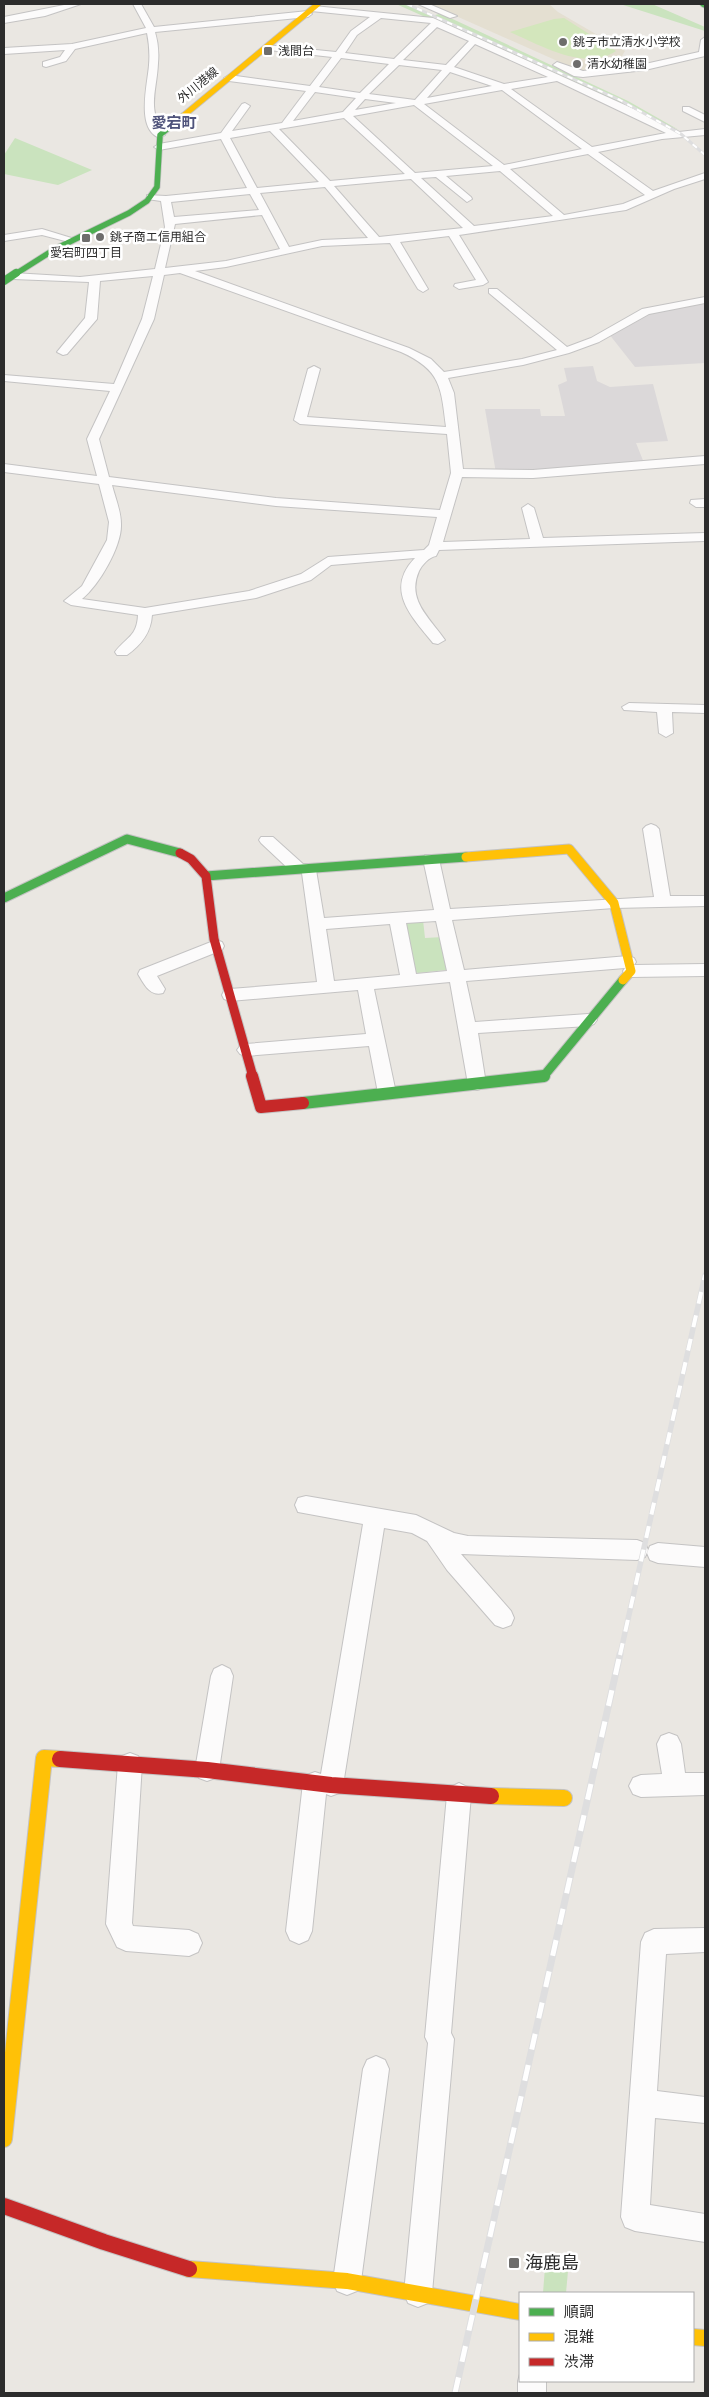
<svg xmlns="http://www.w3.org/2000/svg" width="709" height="2397" font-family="'Varela Round','Noto Sans JP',sans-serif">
  <rect width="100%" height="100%" fill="#eae7e2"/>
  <path fill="#dbd8d9" d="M703,302L705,305V363L635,367L609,334L647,312Z
    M593,366L597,381L610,387L653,384L668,441L636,443L644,463L496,473L485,409H540L541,416H565L558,385L567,381L564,368Z"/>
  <path fill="#e4dfd1" d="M429,4H549L558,12L625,51L622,56L591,59L601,70L580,71Z"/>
  <path fill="#cae3be" d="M396,4H405L432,16L439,14L432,10L444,15L628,101L679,130Z
    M620,4H652L705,27V31Z
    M15,138L92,170L58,185L4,174V155Z
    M423,920L425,938L443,937L450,968L446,970L418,973L411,970L403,922Z
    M545,2267L568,2271L566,2293H543Z"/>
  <path fill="#d3e6bc" d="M564,18L616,51C585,72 540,45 510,32L554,19Z"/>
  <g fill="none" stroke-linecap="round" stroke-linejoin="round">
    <defs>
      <path id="street" d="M69,4H81L45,16L4,23V17Z
        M133,4H141L154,27L308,11L312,14L308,17L155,32C158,42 159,53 158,63C157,91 146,109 165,135L160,138C135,130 148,82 149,65C150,54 149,43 147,33L75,49L66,61L46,67L43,66V62L60,57L65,50L4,54V48L72,44L146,28Z
        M418,4H429L457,16L450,18Z
        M314,6L433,18L647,115L679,132L705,129V135L662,139L598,152L653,191L705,173V179L674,189L626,210L459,235L488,282L483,285L459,289L454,286L455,284L476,280L449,236L400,242L428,289L423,292L418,289L390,243L322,246L226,267L195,271L409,348L431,359L444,372L522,359L557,350L489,293V289H497L567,347L591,338L642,309L705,297V303L649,314L599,342L569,353L523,365L448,378L454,393L463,469L533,470L705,456V464L533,478L462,477L443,542L530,539L522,508L528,504L534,508L543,538L705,533V541L439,550L436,556C429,557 422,565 419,571C406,600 430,618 445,640L438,644L433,643C412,617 384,590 415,558L331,565L311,580L256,598L152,615C151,633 141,645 127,655H117L115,652C126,637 137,637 138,615L71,605L64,601L82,586L107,540L109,522L99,484L4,472V464L97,476L87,439L110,391L4,381V375L114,384L142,319L153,276L100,281L97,319L67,354L63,355L57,352L85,318L89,282L13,279L8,276L13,273L80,277L155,269L165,227L161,201L147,199V195L166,196L247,188L221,139L159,150L154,147L159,144L221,133L242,104L245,103L250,106L232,131L282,123L306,91L229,81L224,78L229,75L310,86L332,57L269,50L266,49V45L336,52L351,31L370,17L311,11V7ZM381,18L431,23L394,59L345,53L357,35ZM437,27L469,41L446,65L403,60ZM475,44L548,77L504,84L454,67ZM341,58L389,64L360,93L319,87ZM399,65L442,70L415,100L369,94ZM450,72L492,86L427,98ZM557,81L666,133L592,147L511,89ZM502,90L582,149L504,165L424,104ZM315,92L356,98L343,112L293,121ZM365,99L396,103L355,110ZM414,105L493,166L415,173L353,116ZM344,118L405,174L330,181L279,129ZM270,131L319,182L257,188L230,138ZM588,154L645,195L623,204L564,215L510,169ZM500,171L553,216L474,226L421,178L436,177L467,202L472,199L471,197L446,176ZM411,179L463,228L379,237L334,186ZM325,187L368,238L322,240L289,247L260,193ZM250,194L259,210L174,217L171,202ZM262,215L280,249L226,261L165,268L175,224ZM180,273L401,352C441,370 441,387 446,427L307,417L320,369L314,366L308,369L294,420L300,424L447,434L451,473L440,510L276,498L109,477L99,439L154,319L164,275ZM112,485L276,506L437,517L429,545L424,550L328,557L301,574L249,591L145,608L82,599C99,585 122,546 121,524C121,511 115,497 112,485Z
        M705,37V56L645,70L583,77L574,76L553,65L557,62L583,71L645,64L699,52L701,40Z
        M683,107H689L705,115V122L683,111Z
        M42,229L78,240L73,243L42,235L4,241V235Z
        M705,499V507H696L690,503L691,500Z
        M629,703L705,705V713L672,712L673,733L666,737L659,733L657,712L624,710L622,707Z
        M651,824L656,826L659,829L670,896H705V906L614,908L452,920L464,970L628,956L634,958L636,962L634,965L705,964V976L631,977L625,975L623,971L625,968L466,981L475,1022L588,1014L594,1016L597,1020L594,1024L588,1026L478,1033L486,1084L483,1088L477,1090L471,1088L468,1084L450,982L374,989L396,1093L393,1098L387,1099L381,1098L378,1093L369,1046L246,1056L240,1054L237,1050L240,1046L246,1044L366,1034L358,990L230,1001L224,999L222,995L224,991L230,989L317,982L302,873H293L261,843L259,840L261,837H273L303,864H315L324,918L434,910L423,859L425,855H437L439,859L450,909L654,897L643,829L646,826ZM436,921L447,971L416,974L406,923ZM390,924L400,975L334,981L326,929Z
        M216,940L222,942L224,946L222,950L157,976L165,989L163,993C150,997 144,984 138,974L140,970Z
        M306,1496L416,1515L454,1533L468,1536L637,1540L645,1543L648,1550L645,1557L637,1560L461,1554L511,1611L514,1618L511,1625L503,1628L495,1625L447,1570L427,1541L412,1533L384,1528L343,1785L339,1793L331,1796L326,1794L312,1931L308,1940L299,1944L290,1940L286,1931L303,1783L307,1775L315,1772L321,1774L363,1524L298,1512L295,1505L298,1498Z
        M658,1543L705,1547V1567L658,1563L650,1560L647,1553L650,1546Z
        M222,1665L230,1669L233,1676L219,1770L215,1778L207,1781L199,1778L195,1770L211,1676L214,1669Z
        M669,1733L677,1736L681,1744L685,1773H705V1795L641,1797L633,1794L629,1786L633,1778L641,1775L662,1774L657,1744L661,1736Z
        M130,1753L138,1756L142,1764L132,1923L133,1926L189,1930L198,1934L202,1943L198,1952L189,1956L126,1951L117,1947L106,1924L118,1764L122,1756Z
        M459,1783L467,1787L471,1795L451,2033L454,2039L432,2293L428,2303L418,2307L408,2303L404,2293L428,2043L425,2037L447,1795L451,1787Z
        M705,1928V1952L666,1954L657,2091L705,2097V2123L655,2118L650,2205L705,2214V2242L635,2231L625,2227L621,2217L641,1942L645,1933L654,1929Z
        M376,2056L385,2060L389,2069L361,2281L357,2291L347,2295L337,2291L333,2281L363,2069L367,2060Z
        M520,2374V2381H546V2393H518V2381Z"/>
      <path id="fast-far3" d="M703,4L705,5
        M14,275L55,249L129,213L147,201L157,187L160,135L183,116"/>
      <path id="fast-far2" d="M4,281L16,273"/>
      <path id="fast-far1" d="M206,876L466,857
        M4,898L127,839L180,853
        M543,1077L623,980"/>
      <path id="fast" d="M303,1103L544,1076"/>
      <path id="slow-far2" d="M183,116L318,4"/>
      <path id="slow-far1" d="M466,857L569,849L614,903L631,971L623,980"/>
      <path id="slow" d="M491,1796L564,1798
        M4,2139L44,1758L60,1759
        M189,2269L347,2281L520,2312
        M693,2337L705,2338"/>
      <path id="jam-far2" d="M180,853L191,859L206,876L214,939L253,1077"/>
      <path id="jam-far1" d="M252,1076L261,1107L303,1103"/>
      <path id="jam" d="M60,1759L207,1770L331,1785L491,1796
        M4,2206L104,2242L189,2269"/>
    </defs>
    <use href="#street" stroke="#c4c3c3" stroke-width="2"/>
    <use href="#fast-far3" stroke="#c4c3c3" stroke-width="7"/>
    <use href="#fast-far2" stroke="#c4c3c3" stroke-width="9"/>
    <use href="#fast-far1" stroke="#c4c3c3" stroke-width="11"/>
    <use href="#fast" stroke="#c4c3c3" stroke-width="14"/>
    <use href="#slow-far2" stroke="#c4c3c3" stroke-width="7"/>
    <use href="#slow-far1" stroke="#c4c3c3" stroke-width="11"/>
    <use href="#slow" stroke="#c4c3c3" stroke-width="18"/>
    <use href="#jam-far2" stroke="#c4c3c3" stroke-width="11"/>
    <use href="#jam-far1" stroke="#c4c3c3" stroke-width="14"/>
    <use href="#jam" stroke="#c4c3c3" stroke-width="18"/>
    <use href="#street" fill="#fcfbfb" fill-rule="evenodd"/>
    <use href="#fast-far3" stroke="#4caf50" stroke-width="5.5"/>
    <use href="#fast-far2" stroke="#4caf50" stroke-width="8"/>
    <use href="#fast-far1" stroke="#4caf50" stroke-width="9"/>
    <use href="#fast" stroke="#4caf50" stroke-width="12"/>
    <use href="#slow-far2" stroke="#ffc107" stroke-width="5.5"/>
    <use href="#slow-far1" stroke="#ffc107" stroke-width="9"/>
    <use href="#slow" stroke="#ffc107" stroke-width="16"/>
    <use href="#jam-far2" stroke="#c62828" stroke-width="9"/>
    <use href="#jam-far1" stroke="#c62828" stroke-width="12"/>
    <use href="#jam" stroke="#c62828" stroke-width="16"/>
    <defs>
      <path id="rail-far2" d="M407,4L620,100L681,134L705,155"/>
      <path id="rail-far1" d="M620,1655L705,1275"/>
      <path id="rail" d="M455,2393L620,1654"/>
    </defs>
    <use href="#rail-far2" stroke="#dededf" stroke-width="3"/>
    <use href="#rail-far1" stroke="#dededf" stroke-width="5.5"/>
    <use href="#rail" stroke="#dededf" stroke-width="7"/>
    <use href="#rail-far2" stroke="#fff" stroke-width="2" stroke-dasharray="5.5" stroke-linecap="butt"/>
    <use href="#rail-far1" stroke="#fff" stroke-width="4" stroke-dasharray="12" stroke-linecap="butt"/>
    <use href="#rail" stroke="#fff" stroke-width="5" stroke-dasharray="16" stroke-linecap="butt"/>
  </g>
  <g fill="#6e6d6c" stroke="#fff" stroke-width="2">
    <circle cx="563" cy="42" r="5"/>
    <rect x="263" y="46" width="10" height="10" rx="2.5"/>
    <circle cx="577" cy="64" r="5"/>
    <circle cx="100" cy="237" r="5"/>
    <rect x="81" y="233" width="10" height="10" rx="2.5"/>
    <rect x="508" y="2257" width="12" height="12" rx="2.5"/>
  </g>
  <g text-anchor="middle" stroke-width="5" stroke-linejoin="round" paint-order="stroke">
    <g font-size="12" fill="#2c2c2c" stroke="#fff" text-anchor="start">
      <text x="573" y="46">銚子市立清水小学校</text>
      <text x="278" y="55">浅間台</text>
      <text x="587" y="68">清水幼稚園</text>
      <text x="110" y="241">銚子商エ信用組合</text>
      <text x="86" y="257" text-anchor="middle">愛宕町四丁目</text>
    </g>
    <g font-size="12" fill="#2c2c2c" stroke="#fff">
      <text transform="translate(198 85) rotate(-39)" y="4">外川港線</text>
    </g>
    <g font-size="15" font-weight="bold" fill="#4f537b" stroke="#fff">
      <text x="174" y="128">愛宕町</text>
    </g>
    <g font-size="18" fill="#2c2c2c" stroke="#fff" text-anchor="start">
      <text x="525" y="2269">海鹿島</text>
    </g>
  </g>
  <rect width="709" height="2397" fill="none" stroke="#2c2c2c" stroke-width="10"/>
  <rect x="519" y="2292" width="175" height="90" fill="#ffffff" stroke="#ababab"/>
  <rect x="529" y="2308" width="25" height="8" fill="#4caf50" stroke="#ababab"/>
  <text x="564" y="2317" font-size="15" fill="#2c2c2c">順調</text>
  <rect x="529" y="2333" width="25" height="8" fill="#ffc107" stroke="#ababab"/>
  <text x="564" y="2342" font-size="15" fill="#2c2c2c">混雑</text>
  <rect x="529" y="2358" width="25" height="8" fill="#c62828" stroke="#ababab"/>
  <text x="564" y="2367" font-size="15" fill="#2c2c2c">渋滞</text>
</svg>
